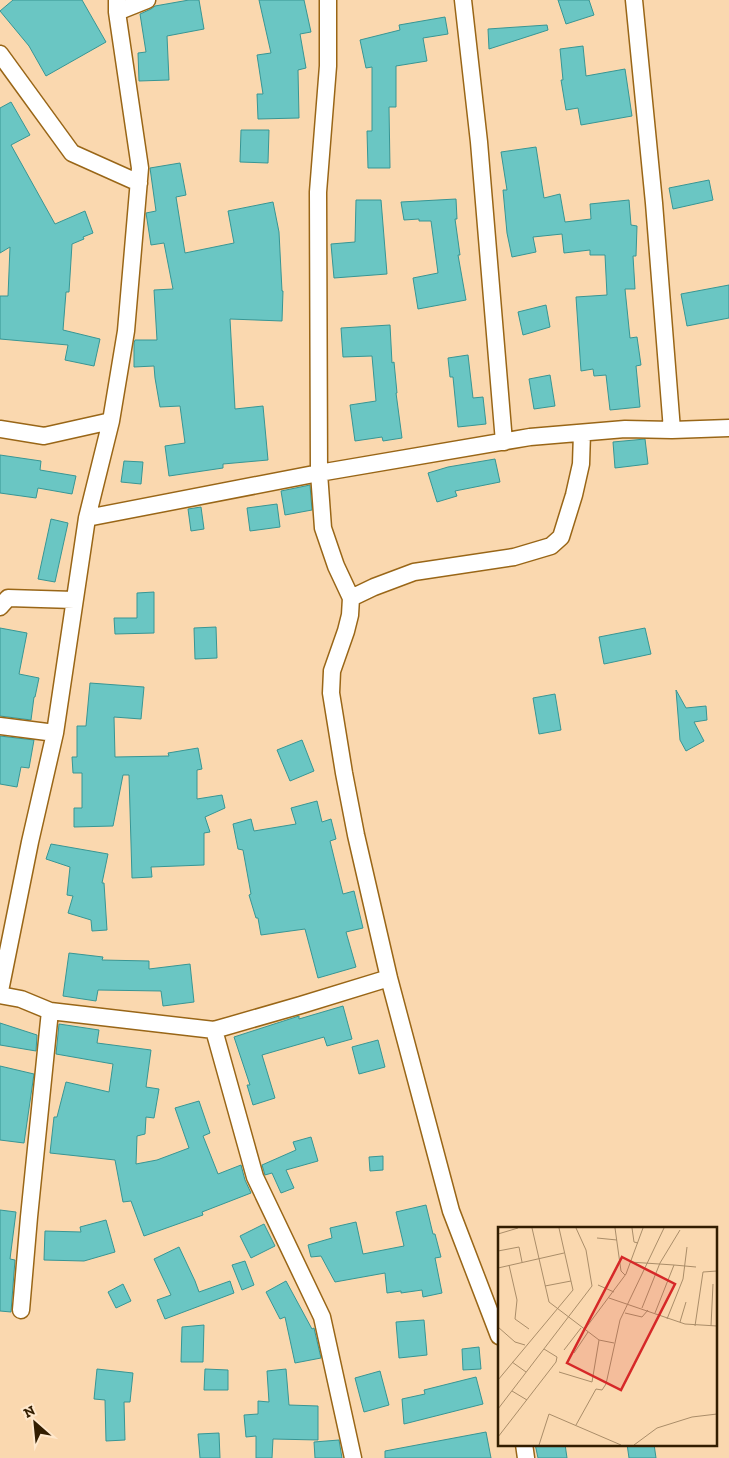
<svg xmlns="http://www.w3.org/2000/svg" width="729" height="1458" font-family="'Zilla Slab',serif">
  <rect width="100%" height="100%" fill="#fad8af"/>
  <path fill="#6ac6c3" stroke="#389694" d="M13,0H82L106,42L46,76L29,46L0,11Z
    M189,0H199L204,29L167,36L169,80L139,81L138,53L146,52L140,14L151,9L155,6Z
    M259,0H304L311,32L300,34L306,68L298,70L299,118L258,119L257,94H263L257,55L271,53Z
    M558,0H589L594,15L566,24Z
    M445,17L448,34L423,38L427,61L396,66V107H389L390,168H368L367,131H372V67L366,68L360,40L400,30L399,25Z
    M547,25L548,30L489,49L488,29Z
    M583,46L586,76L625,69L632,116L581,125L578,108L566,110L561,80H563L560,49Z
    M11,102L30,135L11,145L55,224L85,211L93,233L83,237L84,239L72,244L69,292H66L63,330L100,339L94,366L65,360L68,345L0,339V296H8L10,247L0,253V108Z
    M241,130H269L268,163L240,162Z
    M536,147L544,198L560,194L565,222L591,219L590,204L629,200L631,225L637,226L636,256H633L635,289H625L630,338L637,337L641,365L636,366L640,407L610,410L606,375L594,376L593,369L581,371L576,297L607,295L605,255H590V250L564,253L562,234L533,237L536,252L512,257L507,233L503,190H507L501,152Z
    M180,163L186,195L176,197L185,253L234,243L228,211L273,202L279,232L282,291H283L282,321L230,319L235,409L263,406L268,460L223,464V468L169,476L165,446L185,443L180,406L160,407L155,378L154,366L134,367V343L135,340H157L154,290L173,289L164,243L151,245L146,213L156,211L150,168Z
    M709,180L713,200L673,209L669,188Z
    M456,199L457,219H455L460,255H458L466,300L418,309L413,278L438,273L431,221H419V219L404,220L401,202Z
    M356,200H381L387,274L334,278L331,244L355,242Z
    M729,285V318L687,326L681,294Z
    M546,305L550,327L523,335L518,312Z
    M390,325L392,363L394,362L397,393H396L402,438L383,441L382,437L355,441L350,405L376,401L372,356L343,357L341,328Z
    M468,355L473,398L483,397L486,424L458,427L453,377H450L448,358Z
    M550,375L555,406L534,409L529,379Z
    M645,439L648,464L615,468L613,442Z
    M0,455L41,461L40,470L76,476L72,494L38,488L36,498L0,493Z
    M495,459L500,482L455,491L457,496L437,502L428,473L448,467Z
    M124,461L143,462L141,484L121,482Z
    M310,485L312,510L285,515L281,491Z
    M277,504L280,527L250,531L247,508Z
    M201,507L204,529L191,531L188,509Z
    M51,519L68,523L55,582L38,579Z
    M154,592V633L115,634L114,618H137V593Z
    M216,627L217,658L195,659L194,628Z
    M0,628L27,633L19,674L39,678L35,697H34L31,720L0,716Z
    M645,628L651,654L604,664L599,637Z
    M90,683L144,687L141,719L114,717L115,757L169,756L168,753L198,748L202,769L197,770V799L222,795L225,808L205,817L210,832L204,833V865L151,867L152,877L132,878L129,775H123L113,826L74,827V808H82V773H73L72,757H77V726H86Z
    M676,690L686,708L706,706L707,720L694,722L704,741L686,751L680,740Z
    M555,694L561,730L539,734L533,698Z
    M0,736L34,740L29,768L21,767L17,787L0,784Z
    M302,740L314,771L290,781L277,750Z
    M317,801L322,822L331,819L336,839L330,841L343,894L354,891L363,928L346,932L356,967L318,978L305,929L261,935L258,918H256L249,895L251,894L243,850L238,849L233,824L251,819L254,831L296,824L291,808Z
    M51,844L108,854L102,883H104L107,930L92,931L91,920L68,913L73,896L67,895L70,867L46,859Z
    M69,953L103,957L102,960L149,961V969L190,964L194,1002L163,1006L161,991L98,990L96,1001L63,996Z
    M343,1006L352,1039L327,1046L324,1037L262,1055L275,1098L253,1105L247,1085H250L234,1037L299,1016V1019Z
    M0,1023L37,1035L36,1051L0,1045Z
    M59,1024L99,1030L97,1043L151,1050L146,1087L159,1089L154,1118L146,1117L145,1134L137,1136L136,1164L157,1160L189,1148L175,1108L199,1101L210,1133L203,1136L218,1174L241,1165L245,1180L251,1193L202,1212L203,1215L144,1236L131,1201L123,1202L115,1160L50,1153L54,1117H57L66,1082L109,1092L113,1064L56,1054Z
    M378,1040L385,1067L359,1074L352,1047Z
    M0,1066L34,1074L24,1143L0,1140Z
    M311,1137L318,1161L286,1170L294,1188L281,1193L272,1173L265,1175L262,1165L296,1150L293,1142Z
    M383,1156V1170L370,1171L369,1157Z
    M426,1205L433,1234H435L441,1257L435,1258L442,1293L423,1297L422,1290L401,1293V1291L387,1293L385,1273L335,1282L321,1256L311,1257L308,1245L332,1238L330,1228L356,1222L363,1254L404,1246L396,1212Z
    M0,1210L16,1212L10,1259L15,1260L11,1312L0,1311Z
    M106,1220L115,1252L84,1261L44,1260L45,1231L81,1232L80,1227Z
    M264,1224L275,1246L251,1258L240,1236Z
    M179,1247L195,1281L199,1292L230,1281L234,1293L165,1319L157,1300L171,1295L154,1259Z
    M245,1261L254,1285L242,1290L232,1265Z
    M286,1281L312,1329L314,1328L321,1358L295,1363L285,1317L280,1319L266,1292Z
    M123,1284L131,1301L116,1308L108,1292Z
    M424,1320L427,1355L399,1358L396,1322Z
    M204,1325L203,1362H181L182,1327Z
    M479,1347L481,1369L463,1370L462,1349Z
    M97,1369L133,1373L130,1402H124L125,1440L106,1441L105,1400L94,1399Z
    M205,1369L228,1370V1390H204Z
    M286,1369L289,1405L318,1406V1440L273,1439L272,1458H256V1436L246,1437L244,1415L258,1414V1401L269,1402L267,1371Z
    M380,1371L389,1405L364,1412L355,1378Z
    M476,1377L483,1404L404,1424L402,1399L425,1394L424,1390Z
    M486,1432L491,1458H385V1451Z
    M219,1433L220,1458H200L198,1434Z
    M339,1440L342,1458H315L314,1442Z
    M535,1444H565L567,1458H538Z
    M627,1444H654L656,1458H629Z"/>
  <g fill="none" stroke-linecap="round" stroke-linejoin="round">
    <defs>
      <path id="street" d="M328,0V66L318,192L319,473L323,528L336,566L351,598L350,615L346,631L332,671L331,693L344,773L356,835L389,978L451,1211L499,1336
        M463,0L479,142L504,442
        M634,0L654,203L672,430
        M117,12L147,0
        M0,54L72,153L139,183
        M0,429L44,436L111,421
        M87,518L319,473L530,437L625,429L672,430L729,428
        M351,598L374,587L414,572L514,557L551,546L561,537L574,495L581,464L582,433
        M0,607L8,598L74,600
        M0,726L55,733
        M0,991L30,842L55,733L87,518L111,421L126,331L140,168L117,12V0
        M0,995L21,999L50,1011L214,1030L301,1005L389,978
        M214,1030L255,1177L322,1317L353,1458
        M21,1310L29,1217L50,1011
        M524,1444L526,1458"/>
    </defs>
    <use href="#street" stroke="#996617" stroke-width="19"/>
    <use href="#street" stroke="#fff" stroke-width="16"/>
  </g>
  <g transform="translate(498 1227)">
    <rect width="219" height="219" fill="#fad8af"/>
    <path fill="none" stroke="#aa8d69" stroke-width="1" d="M34,1L51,75L101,113L116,116M117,1L123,44L127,48M134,1L136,15L140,16M0,7L20,1M99,11L119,13M0,24L21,20L24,35M132,35L176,38L157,86M11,38L19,73L17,92L31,102M176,38L198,40M0,41L66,26M100,58L116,65M47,59L73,54M111,71L187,97L219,99M144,81L162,36L182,3M127,86L144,90L150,83M169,92L185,52L189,20M182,95L188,75M197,99L205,45L219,44M213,99L215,57M0,100L17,115L27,118M87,102L128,47L145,1M66,123L83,101M76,126L90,105M14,135L28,145M61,145L94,155L101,113M0,153L75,63L61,1M14,164L29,173M0,182L94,59L88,23L78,1M78,198L98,162L104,163L108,157L122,93L166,1M0,210L58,135L59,130L46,122M41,218L51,187L123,218M136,218L159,201L194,190L219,187"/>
    <path fill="#d62828" fill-opacity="0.15" stroke="#d62828" stroke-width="2.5" d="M124,30L177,57L123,163L69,136Z"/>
    <rect width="219" height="219" fill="none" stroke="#321d00" stroke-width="2.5"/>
  </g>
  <g transform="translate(35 1423) rotate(333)" stroke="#ffe8cc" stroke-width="4" paint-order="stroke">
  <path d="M0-4L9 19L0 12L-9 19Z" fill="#321d00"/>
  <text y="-8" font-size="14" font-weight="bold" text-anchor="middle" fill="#321d00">N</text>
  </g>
</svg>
